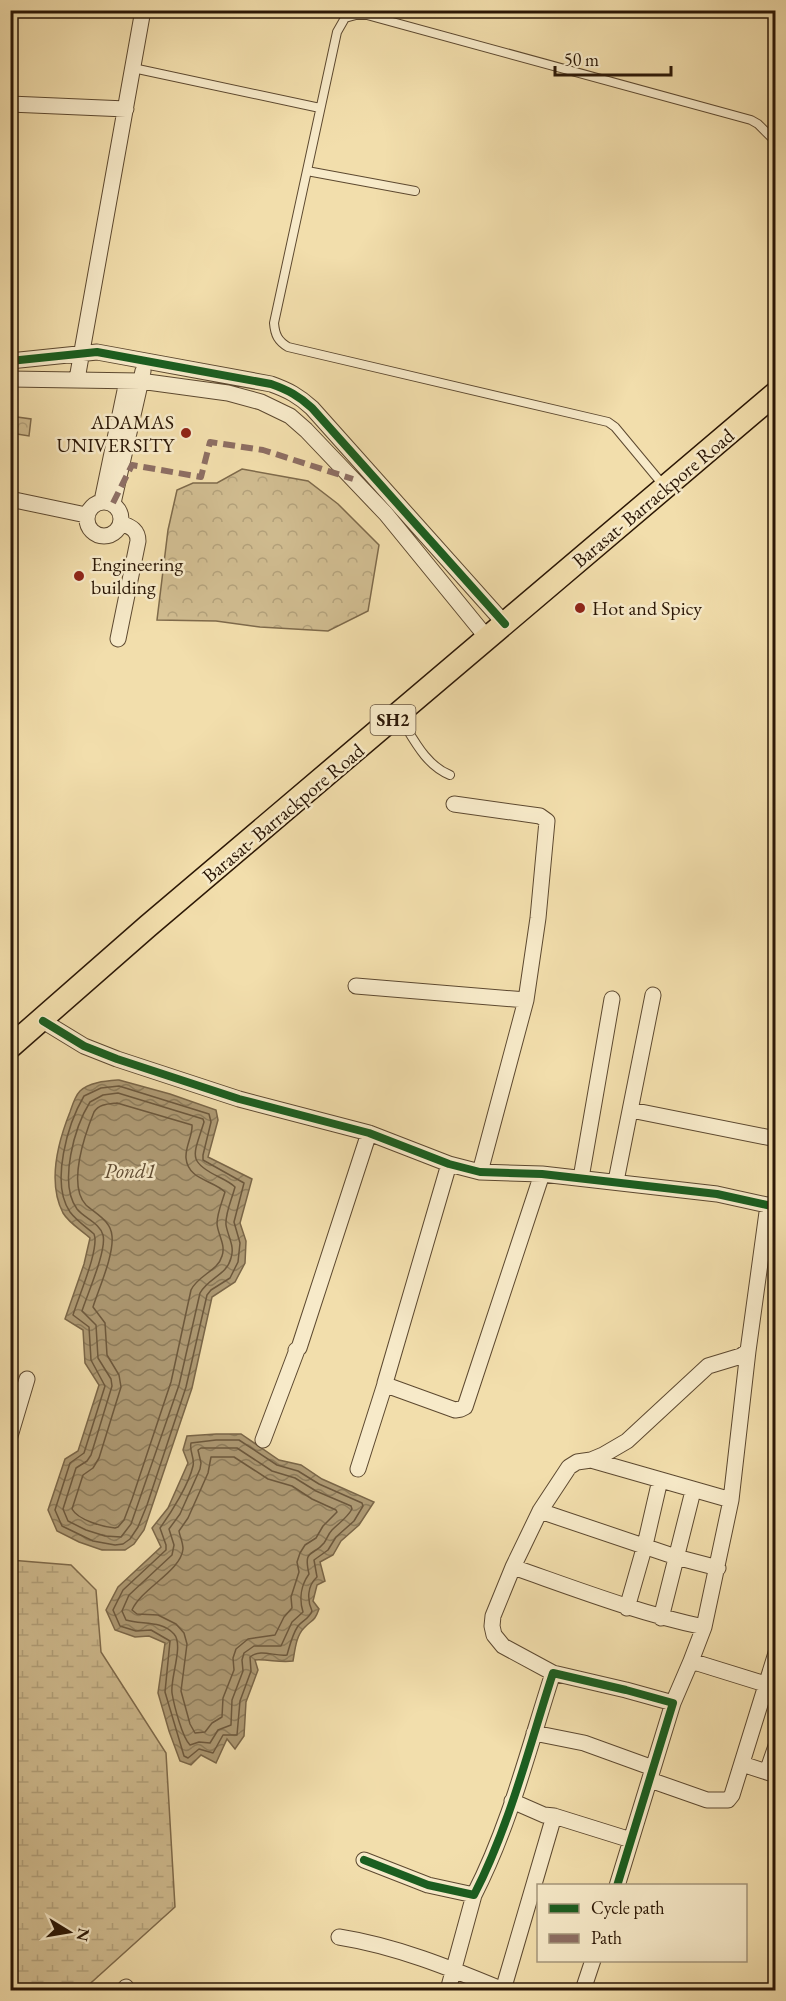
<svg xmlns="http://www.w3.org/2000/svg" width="786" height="2001" font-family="'EB Garamond',serif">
  <defs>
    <pattern id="wetland-marsh" width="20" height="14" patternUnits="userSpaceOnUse" patternTransform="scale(1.5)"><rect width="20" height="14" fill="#d0bc90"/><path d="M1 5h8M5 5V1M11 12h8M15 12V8" fill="none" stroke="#b3a17b"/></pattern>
    <pattern id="park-crowns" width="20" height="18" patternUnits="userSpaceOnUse" patternTransform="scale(1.5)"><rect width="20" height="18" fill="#d0bc90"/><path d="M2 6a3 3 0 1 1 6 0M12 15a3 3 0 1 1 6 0" fill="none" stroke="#b3a17b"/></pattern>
    <pattern id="water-waves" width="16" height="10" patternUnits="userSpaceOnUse" patternTransform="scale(1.5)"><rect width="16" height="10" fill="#ae9a74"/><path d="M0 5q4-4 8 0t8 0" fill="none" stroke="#8e7d5d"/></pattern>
  </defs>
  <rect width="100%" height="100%" fill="#f2deac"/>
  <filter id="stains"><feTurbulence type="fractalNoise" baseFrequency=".00333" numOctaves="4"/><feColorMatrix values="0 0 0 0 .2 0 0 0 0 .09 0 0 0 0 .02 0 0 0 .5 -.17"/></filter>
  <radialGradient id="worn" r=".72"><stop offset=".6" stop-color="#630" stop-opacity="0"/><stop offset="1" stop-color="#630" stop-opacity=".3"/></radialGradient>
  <path fill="url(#wetland-marsh)" stroke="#7e6a4b" stroke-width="1.5" d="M10,1560L71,1565L96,1590L101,1652L166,1753L175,1907L83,1990H41L11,1984Z"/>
  <path fill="url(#park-crowns)" stroke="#7e6a4b" stroke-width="1.5" d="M10,416L31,419L29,436L11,433Z
    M242,469L308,481L338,504L379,545L368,611L328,631L260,627L216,621L157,620L168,530L177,490L193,483H217Z"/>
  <path fill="url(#water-waves)" stroke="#7a6648" stroke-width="1.5" d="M119,1080L170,1094L216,1110L218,1120L208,1157L252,1179L240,1223L246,1241L245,1263L235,1282L212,1297L192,1388L144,1530L134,1544L125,1550H102L79,1542L57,1531L48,1510L65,1459L78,1451L99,1385L85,1363L83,1330L65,1319L84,1264L90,1238C81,1230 69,1223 63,1213C47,1182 58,1142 70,1112C72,1106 75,1096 80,1091C89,1082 106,1081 119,1080Z
    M216,1434H241L279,1460L301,1465L322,1479L374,1502L359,1525L341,1541L333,1555L320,1562L325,1581L317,1585L313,1601L319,1609C314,1623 312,1619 304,1628C296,1636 295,1650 293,1661C280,1663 268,1659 255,1660L258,1670L246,1702L244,1736L235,1749L227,1739L216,1763L201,1755L191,1765L180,1761L169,1731L158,1693L165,1643L149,1636L135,1637L115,1630L106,1610L118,1587L161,1547L152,1528L168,1508L188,1463L183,1450L187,1436Z"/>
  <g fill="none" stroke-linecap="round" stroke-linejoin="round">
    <path stroke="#6c583d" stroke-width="1.5" d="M119,1086L209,1114L211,1122L203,1155V1160L244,1183L234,1222L240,1243L238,1262L230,1278L211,1290L207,1295L186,1387L147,1505L138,1527L130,1539L123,1544L115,1545L93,1541L62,1526L55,1510L70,1463L84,1453L105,1386L91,1360L89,1327L73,1315C78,1298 100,1248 94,1234C86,1227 76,1220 70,1212C50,1183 68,1123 84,1096L101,1088Z
      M118,1093L203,1119L204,1122C194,1155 186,1161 219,1177C225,1180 231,1183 235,1187C232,1199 225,1213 226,1225C228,1237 235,1246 231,1258C227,1275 208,1278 200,1293L179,1385L131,1524L121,1537L105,1536L86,1530L68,1521L63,1509L76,1468L87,1461L91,1455L112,1386L111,1379L98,1358L96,1325L82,1311C87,1295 107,1250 103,1235C100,1223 84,1218 77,1209C58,1183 75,1126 90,1102L103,1095Z
      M117,1103L192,1125C193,1135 185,1147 186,1158C188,1180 213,1180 225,1192C222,1202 217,1213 217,1224C218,1235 226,1245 222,1256C218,1271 198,1275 191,1290L171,1382L132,1499L124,1520L118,1527L115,1528C103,1527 78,1520 72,1509L83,1475L93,1468L99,1458L121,1387L119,1375L107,1355L105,1323L93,1307C99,1288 114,1255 112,1236C111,1221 96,1214 86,1205C67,1185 85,1134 94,1112C99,1104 108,1104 117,1103Z
      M216,1440H239L277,1465L298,1471L319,1484L362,1503L363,1506L354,1521L336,1537L328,1550L314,1560L317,1577C307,1586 307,1600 312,1611C309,1619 303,1620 298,1626C292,1635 290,1645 287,1655C275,1657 261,1648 250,1657L251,1671L240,1701L237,1735H223L213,1753L199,1749L188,1758L184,1756L165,1692L170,1641L151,1630L136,1631L120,1626L113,1610L123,1590L166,1550V1545L160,1528C171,1513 189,1484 193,1466C195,1458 189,1451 191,1443Z
      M216,1448H237L272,1471L295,1478L316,1491L351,1506L352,1509C347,1518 339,1523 332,1530C328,1534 327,1539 324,1543C313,1557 303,1548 309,1574C301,1585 299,1599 303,1612L292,1622L281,1646H254L244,1653L242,1660L243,1671L232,1700L231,1725L218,1730L210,1743L199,1742L190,1745C182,1737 174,1705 172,1693C170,1678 184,1645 174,1634C161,1620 142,1625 126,1620L122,1611L129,1595L172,1555L174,1545L169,1529L180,1514L200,1469L201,1463L198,1450L201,1448Z
      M211,1457H234L268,1479L292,1486L312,1499L336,1510L337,1512L323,1526L316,1538L305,1545L300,1553L297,1562L299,1572L291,1597L292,1608L284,1617L275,1635L248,1639L236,1649L233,1658L234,1670L223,1698L222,1717L212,1723L205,1732L195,1733L190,1724L181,1691L187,1644L184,1633L176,1624L158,1615L137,1614L132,1610C142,1588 181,1571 183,1549C183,1542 180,1537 179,1531L188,1518L208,1473Z"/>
    <defs>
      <path id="service" d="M133,68L320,108
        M307,171L415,191
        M664,486L615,427L608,422L288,347C278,341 275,335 274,323L337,32L345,18L356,15H367L751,120L758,124L776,142
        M399,716C413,738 425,765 450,775"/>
      <path id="minor" d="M10,104L126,109
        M10,361L97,352L271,384C288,390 299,396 312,408L505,624
        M10,379L140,381L228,393L261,402L290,416L306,430L386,514L488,639
        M77,379L143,10
        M10,499L86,515
        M102,501L127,381
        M87 519a17 17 0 1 1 34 0a17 17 0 1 1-34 0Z
        M113,503L143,371
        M118,639L138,541C138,529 130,527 121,523
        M454,804L540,816L547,821L538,918L526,1000L480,1172
        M356,986L526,1000
        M43,1021L84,1046L117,1059L239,1099L369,1133L449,1164L480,1172L542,1174L717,1194L776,1207
        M631,1110L776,1139
        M449,1164L385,1383L386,1385L455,1410L461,1409L465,1407L542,1174
        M581,1178L612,999
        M616,1181L653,995
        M296,1350L299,1348L369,1133
        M10,1436L27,1379
        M263,1440L297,1350
        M591,1460L731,1500L704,1627L691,1661
        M358,1469L385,1384
        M731,1500L748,1351
        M540,1511L676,1557L718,1568
        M513,1567C576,1589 638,1613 704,1627
        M627,1608L645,1545L660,1480
        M661,1618L693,1491
        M553,1673L503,1646L494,1635L492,1626L493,1616L513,1567L540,1511L569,1467L577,1462L591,1460L603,1455L627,1441L708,1366L741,1356L748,1351L768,1205
        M673,1703L691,1661L765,1684
        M534,1733L584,1743L653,1768
        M742,1764L776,1775
        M767,1772L776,1746
        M650,1780L707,1800H728L732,1795L776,1653
        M512,1801L544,1815L554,1816L631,1840
        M364,1860L428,1885L474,1895C510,1825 529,1747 553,1673L626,1690L673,1703L617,1886
        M339,1937C396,1946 450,1968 503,1990
        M124,1990L126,1987
        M448,1990L474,1895
        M503,1990L554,1816
        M583,1990L593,1960"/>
      <path id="primary" d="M10,1047L148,926L776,393"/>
    </defs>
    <use href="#service" stroke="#5d4930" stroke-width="10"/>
    <use href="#minor" stroke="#5d4930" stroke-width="17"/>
    <use href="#primary" stroke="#2b1706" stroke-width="25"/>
    <use href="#service" stroke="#f7eac9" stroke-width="8"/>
    <use href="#minor" stroke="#f7eac9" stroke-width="15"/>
    <use href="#primary" stroke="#f2deac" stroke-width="22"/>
    <path stroke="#8d6e63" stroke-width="6" stroke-dasharray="12 6" stroke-linecap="butt" d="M113,503L132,465L201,477L210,442L263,450L353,479"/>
    <defs>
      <path id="cycleway" d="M10,361L97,352L271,384C288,390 299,396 312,408L505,624
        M43,1021L84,1046L117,1059L239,1099L369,1133L449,1164L480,1172L542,1174L717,1194L776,1207
        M364,1860L428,1885L474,1895C510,1825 529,1747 553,1673L626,1690L673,1703L617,1886"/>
    </defs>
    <use href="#cycleway" stroke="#f7eac9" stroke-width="11"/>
    <use href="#cycleway" stroke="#1b5e20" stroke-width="8"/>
  </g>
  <g fill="#8f2418" stroke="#f7eac9" stroke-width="2">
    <circle cx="186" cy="433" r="6"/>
    <circle cx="79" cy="576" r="6"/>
    <circle cx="580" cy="608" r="6"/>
  </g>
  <g text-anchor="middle" stroke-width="5" stroke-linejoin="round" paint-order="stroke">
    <rect fill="#f7eac9" stroke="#685640" stroke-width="1.5" x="370.5" y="705" width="45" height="30" rx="4.5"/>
    <g font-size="18" font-weight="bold" fill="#2b1706">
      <text x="393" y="726">SH2</text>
    </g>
    <g font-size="20" fill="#2b1706" stroke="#f7eac9" text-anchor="start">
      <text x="174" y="429" text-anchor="end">ADAMAS<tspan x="174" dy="23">UNIVERSITY</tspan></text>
      <text x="91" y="571">Engineering<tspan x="91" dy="23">building</tspan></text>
      <text x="592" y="615">Hot and Spicy</text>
    </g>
    <g font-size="20" fill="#2b1706" stroke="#f7eac9">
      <text transform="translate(653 498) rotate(-40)" y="7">Barasat- Barrackpore Road</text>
      <text transform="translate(283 813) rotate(-40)" y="7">Barasat- Barrackpore Road</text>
    </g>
    <g font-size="21" font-style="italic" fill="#5f4b32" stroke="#f7eac9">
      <text x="130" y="1178">Pond1</text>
    </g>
  </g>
  <rect width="786" height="2001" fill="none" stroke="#f2deac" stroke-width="36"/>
  <rect x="12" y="12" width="762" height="1977" fill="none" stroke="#2b1706" stroke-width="3"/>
  <rect x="18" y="18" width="750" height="1965" fill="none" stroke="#2b1706" stroke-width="1.5"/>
  <rect x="537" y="1884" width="210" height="78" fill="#f7eac9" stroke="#a5967b" stroke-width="1.5"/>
  <rect x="549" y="1904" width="30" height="9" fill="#1b5e20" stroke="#a5967b" stroke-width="1.5"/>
  <text x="591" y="1914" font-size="18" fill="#2b1706">Cycle path</text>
  <rect x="549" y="1934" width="30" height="9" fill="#8d6e63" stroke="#a5967b" stroke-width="1.5"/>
  <text x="591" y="1944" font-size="18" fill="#2b1706">Path</text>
  <g transform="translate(69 1932) rotate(101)" stroke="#f7eac9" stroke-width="4.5" paint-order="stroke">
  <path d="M0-4.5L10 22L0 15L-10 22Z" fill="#2b1706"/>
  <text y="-9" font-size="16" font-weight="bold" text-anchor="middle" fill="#2b1706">N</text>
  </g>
  <path d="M555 66v9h116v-9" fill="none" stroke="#2b1706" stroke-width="3"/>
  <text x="564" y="66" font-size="18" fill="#2b1706" stroke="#f7eac9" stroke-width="4.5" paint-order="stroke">50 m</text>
  <rect width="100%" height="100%" filter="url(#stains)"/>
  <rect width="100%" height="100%" fill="url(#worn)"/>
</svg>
